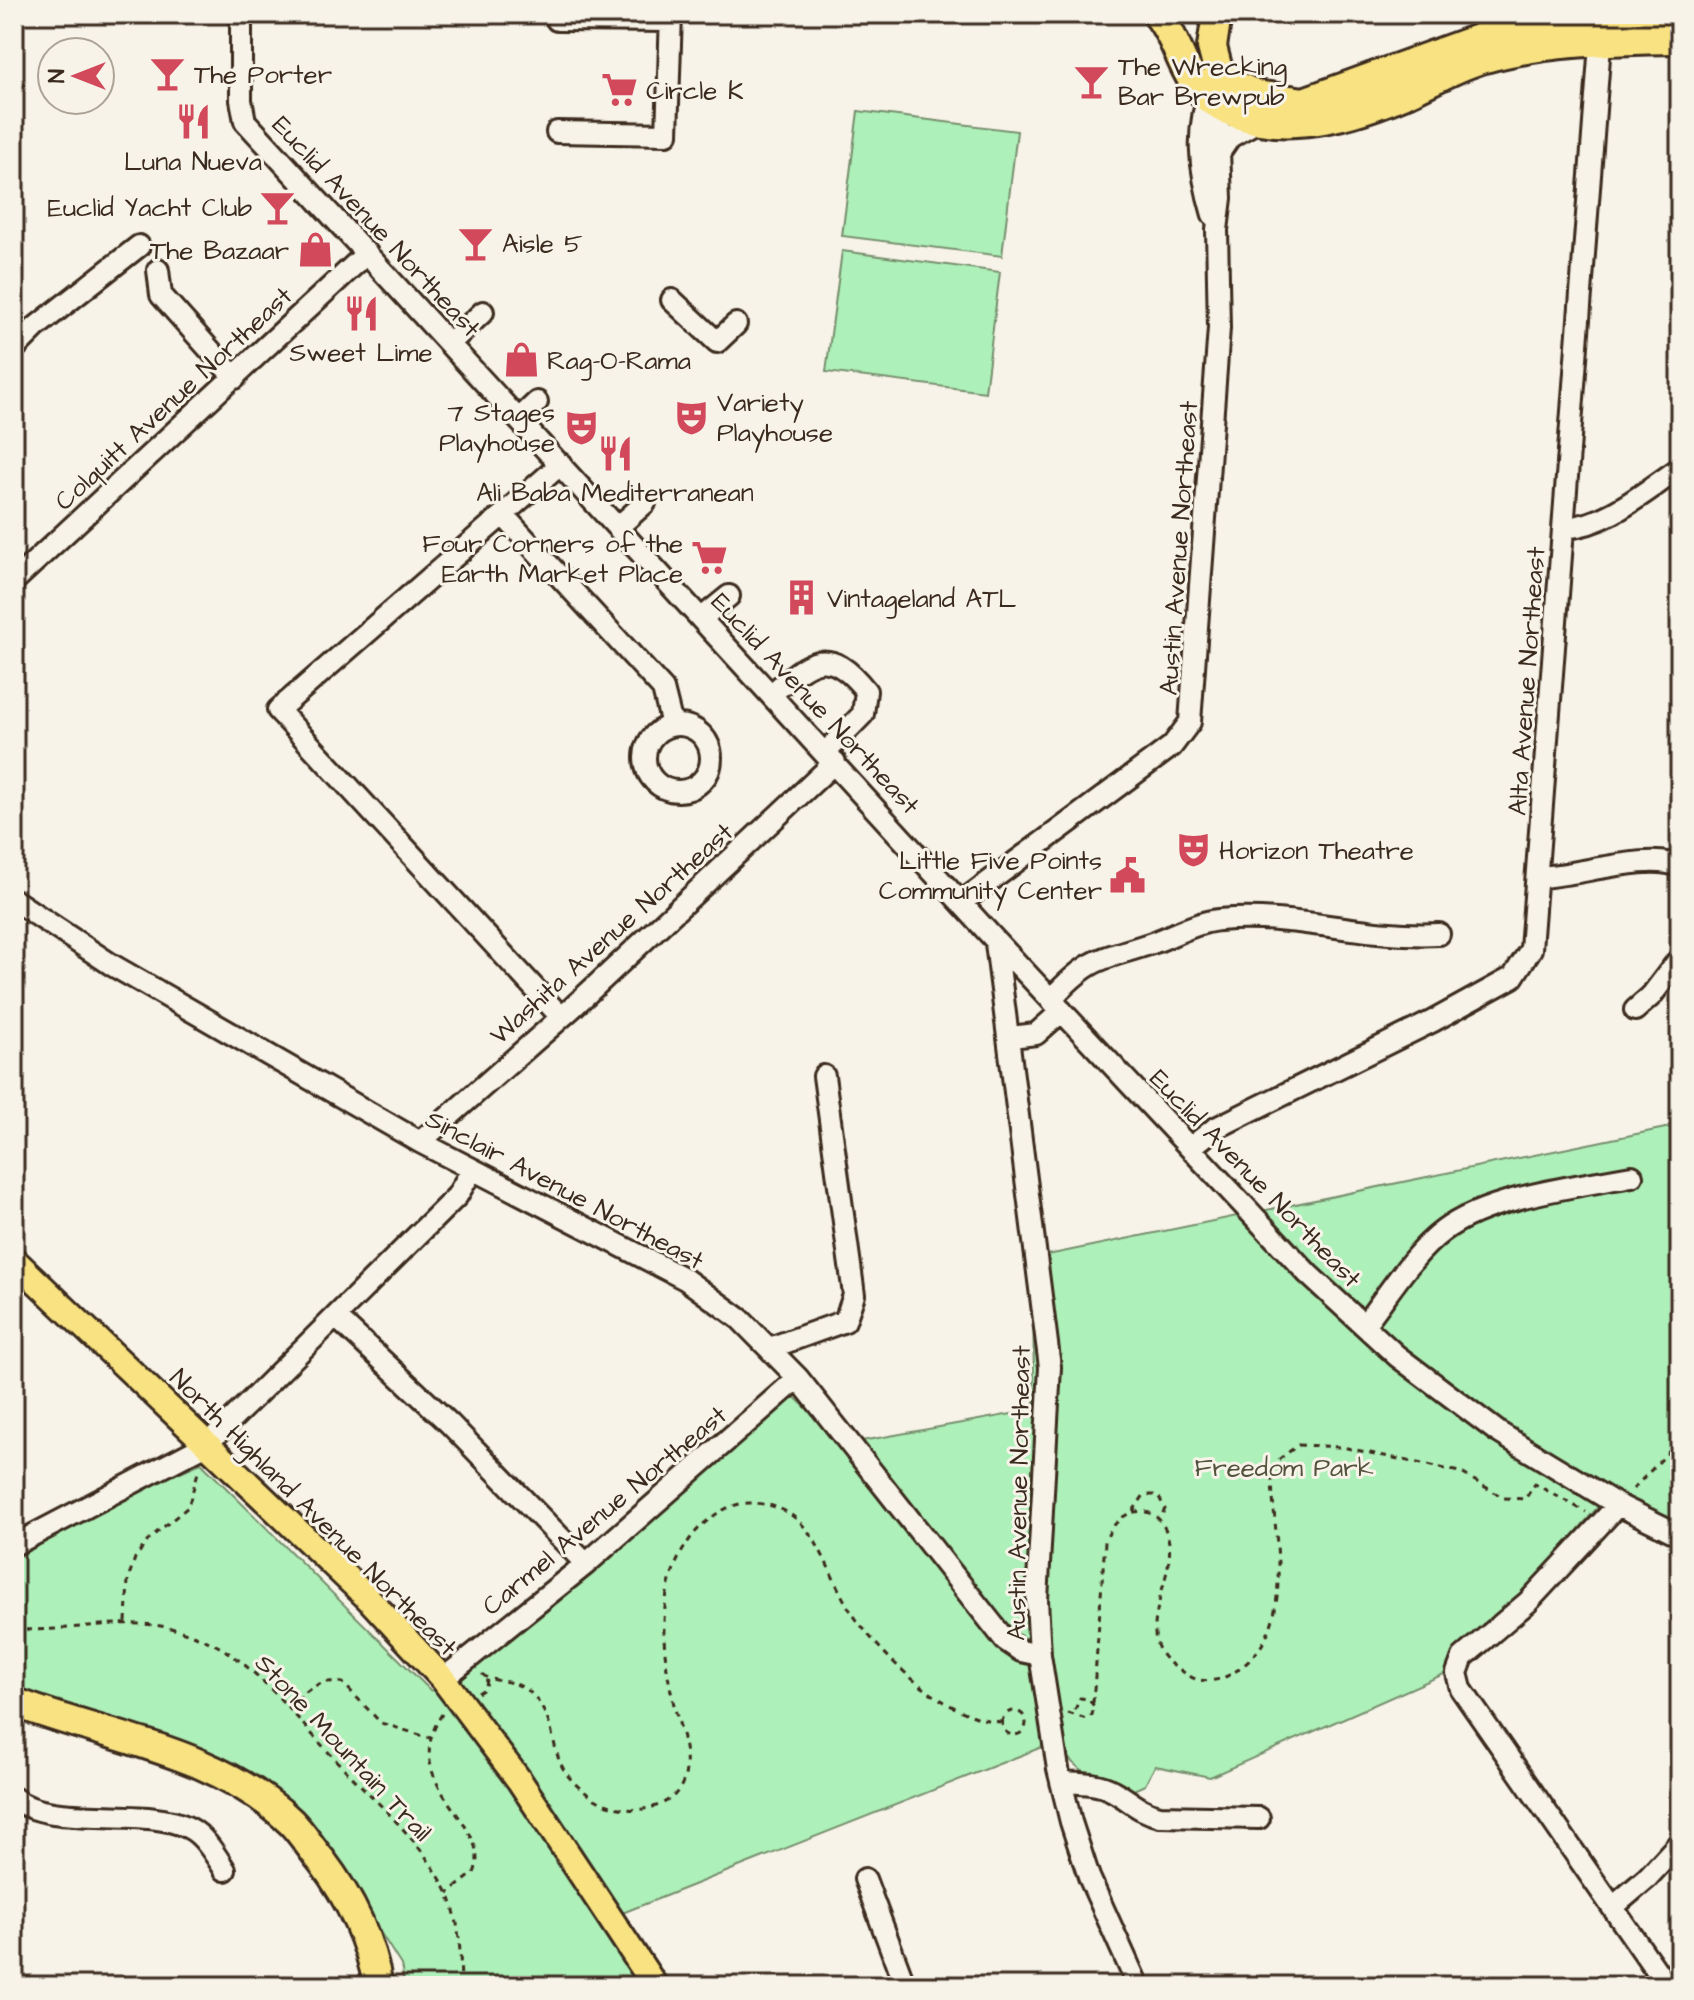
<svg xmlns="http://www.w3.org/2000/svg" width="1694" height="2000" font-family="'Architects Daughter',sans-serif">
  <rect width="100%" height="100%" fill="#f7f3e8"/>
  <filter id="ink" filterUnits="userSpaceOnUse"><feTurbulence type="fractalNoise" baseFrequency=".0125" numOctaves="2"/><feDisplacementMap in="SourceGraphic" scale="16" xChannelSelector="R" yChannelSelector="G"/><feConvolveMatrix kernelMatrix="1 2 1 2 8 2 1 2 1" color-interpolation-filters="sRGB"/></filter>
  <g filter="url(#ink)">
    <path fill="#aef0b9" stroke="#748d6c" stroke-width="2" d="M858,111L1017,131L1002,256L842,236Z
      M842,251L1000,272L985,392L826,372Z
      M1680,1125V1543L1597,1508L1460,1667L1210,1777L1155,1766L1145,1785L1129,1792C1114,1783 1096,1779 1083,1771C1070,1763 1063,1748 1047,1745L602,1921L646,1986H405L401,1965L322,1840L253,1776L14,1690V1554L143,1488L201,1463L431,1691L789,1392L845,1444L1034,1410L1033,1258Z"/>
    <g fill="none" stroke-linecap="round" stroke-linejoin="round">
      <defs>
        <path id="minor" d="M241,14V100L245,121L996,941L1308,1274L1397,1356L1498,1432L1618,1505L1680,1535
          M557,14V20L671,21
          M1212,86C1194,130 1200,171 1213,215
          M557,132L667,134L671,14
          M1219,153L1230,137L1258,121
          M158,270L161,295L235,378
          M672,300L717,342L736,324
          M450,343L483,312
          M14,349L36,327L139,246
          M519,419L537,402
          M504,516L663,689L672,725
          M618,527L645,503
          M1564,528C1607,526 1645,491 1680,468
          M14,581L367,253
          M702,618L729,596
          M772,694C810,659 829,644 866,691L863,714L826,752
          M645 758a33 33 0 1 1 66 0a33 33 0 1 1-66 0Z
          M1537,877C1574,877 1651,851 1680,867
          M14,900L112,965L420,1142L685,1279L740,1319L798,1378L1005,1640L1021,1651L1040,1655
          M963,901L1172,746L1190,722L1219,328L1217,230L1221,198L1217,105L1221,95
          M996,943L1050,1367L1037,1600L1040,1655L1058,1769L1071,1822L1089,1877L1138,1986
          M1051,999C1094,953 1101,961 1155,942C1176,934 1197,922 1219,920C1294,913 1363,938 1439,934
          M1635,1010L1651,996L1680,958
          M561,1017L278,710L561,464
          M1011,1037L1036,1034L1062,1011
          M420,1142L572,1008L835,762
          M1190,1148L1214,1129L1433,1021L1513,977L1531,949L1601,31
          M336,1317L450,1424L586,1564
          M1364,1325C1388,1295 1412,1254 1443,1231C1487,1197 1578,1186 1632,1176
          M770,1348L845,1321L854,1295L824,1076
          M1618,1505L1528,1602L1463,1657L1457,1673L1461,1689L1667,1986
          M14,1545L207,1444L457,1196L472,1170
          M443,1679L586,1564L798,1378
          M1061,1782C1079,1783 1097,1782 1113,1791C1130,1800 1140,1812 1160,1816L1259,1818
          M14,1798C50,1829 145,1805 189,1828C204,1835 216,1856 225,1870
          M865,1879L905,1986
          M1613,1907L1647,1878L1680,1842"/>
        <path id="major" d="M14,1260L369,1599L443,1679L519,1780L655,1986"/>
        <path id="highway" d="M1157,14C1179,39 1183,81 1211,100C1268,140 1344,119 1403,94C1428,83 1454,67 1481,59C1545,41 1614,40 1680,39
          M1217,14L1212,47L1218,70L1237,86L1256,95L1304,102L1511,27L1558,20L1680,17
          M14,1702C106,1738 216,1750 291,1822C302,1833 311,1848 321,1860C350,1898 370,1938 378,1986"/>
      </defs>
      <use href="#minor" stroke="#3b2a1e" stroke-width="26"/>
      <use href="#major" stroke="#3b2a1e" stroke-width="30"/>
      <use href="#highway" stroke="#3b2a1e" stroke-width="34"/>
      <path stroke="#3b2a1e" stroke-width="3" stroke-dasharray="6 6" stroke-linecap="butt" d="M1633,1489L1680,1440
        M1133,1511L1144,1495H1158L1165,1509L1159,1520
        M126,1622L128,1579L135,1558L150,1538L188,1507L199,1469
        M14,1629C69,1634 124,1614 178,1630C193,1635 209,1641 223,1649C265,1676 297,1719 332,1756C371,1798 425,1842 449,1896C461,1925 460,1955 461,1986
        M482,1674C495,1686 520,1674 539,1703C564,1742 543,1766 595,1799C626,1818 682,1813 686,1769C688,1749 680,1728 675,1709C661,1651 654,1585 693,1535C706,1519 728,1503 749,1503C815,1503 822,1565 850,1610C880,1656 945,1718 1001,1722
        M478,1693L486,1688L487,1678
        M1093,1703L1105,1542C1119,1502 1163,1500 1169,1543C1175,1582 1129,1640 1177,1668C1184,1672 1192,1679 1199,1680C1217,1683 1230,1676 1243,1666C1298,1622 1272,1535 1272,1474L1278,1460L1298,1445L1342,1447L1460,1472L1504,1498L1525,1499L1535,1484L1586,1512
        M288,1709C305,1692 318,1677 343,1683L381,1723L430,1738
        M1002 1723a12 12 0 1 1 24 0a12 12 0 1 1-24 0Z
        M1068,1713L1086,1719L1092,1715L1094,1706L1088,1699L1080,1698L1074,1712
        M442,1714C395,1787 495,1822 474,1873L448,1893"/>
      <use href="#minor" stroke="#f7f3e8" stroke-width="20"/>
      <use href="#major" stroke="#f8e281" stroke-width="24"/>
      <use href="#highway" stroke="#f8e281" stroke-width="28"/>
    </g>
  </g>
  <defs>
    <symbol id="bar-bare" viewBox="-9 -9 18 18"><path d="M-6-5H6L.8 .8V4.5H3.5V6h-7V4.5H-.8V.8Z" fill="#d1495b" stroke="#f7f3e8" stroke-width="2.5" paint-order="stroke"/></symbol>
    <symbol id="supermarket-bare" viewBox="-9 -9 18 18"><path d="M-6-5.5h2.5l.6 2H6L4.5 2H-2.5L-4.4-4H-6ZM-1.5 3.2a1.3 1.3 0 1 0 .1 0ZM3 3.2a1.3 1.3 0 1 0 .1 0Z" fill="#d1495b" stroke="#f7f3e8" stroke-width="2.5" paint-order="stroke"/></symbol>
    <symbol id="restaurant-bare" viewBox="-9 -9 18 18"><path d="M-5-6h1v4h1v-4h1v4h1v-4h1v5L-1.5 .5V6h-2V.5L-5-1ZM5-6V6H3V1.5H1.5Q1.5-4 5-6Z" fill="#d1495b" stroke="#f7f3e8" stroke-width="2.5" paint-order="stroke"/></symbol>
    <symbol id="shop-bare" viewBox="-9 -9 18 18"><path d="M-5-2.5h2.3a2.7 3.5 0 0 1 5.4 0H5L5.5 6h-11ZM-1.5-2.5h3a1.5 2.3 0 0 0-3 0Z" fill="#d1495b" stroke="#f7f3e8" stroke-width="2.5" paint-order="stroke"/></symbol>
    <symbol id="theatre-bare" viewBox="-9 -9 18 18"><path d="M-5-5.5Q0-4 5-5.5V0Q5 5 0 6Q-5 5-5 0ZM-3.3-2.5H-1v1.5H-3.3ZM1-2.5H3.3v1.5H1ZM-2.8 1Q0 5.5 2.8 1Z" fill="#d1495b" stroke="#f7f3e8" stroke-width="2.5" paint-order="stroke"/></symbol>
    <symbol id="building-bare" viewBox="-9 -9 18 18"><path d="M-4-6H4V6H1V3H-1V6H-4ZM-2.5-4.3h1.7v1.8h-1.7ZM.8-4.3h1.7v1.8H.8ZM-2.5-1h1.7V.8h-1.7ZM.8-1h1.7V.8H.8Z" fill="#d1495b" stroke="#f7f3e8" stroke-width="2.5" paint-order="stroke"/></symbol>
    <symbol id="civic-bare" viewBox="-9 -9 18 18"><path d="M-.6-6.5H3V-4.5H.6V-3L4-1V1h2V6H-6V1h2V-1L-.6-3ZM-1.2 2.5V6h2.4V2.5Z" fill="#d1495b" stroke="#f7f3e8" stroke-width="2.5" paint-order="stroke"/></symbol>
  </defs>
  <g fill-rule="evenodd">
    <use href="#bar-bare" x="142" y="48" width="51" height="51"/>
    <use href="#bar-bare" x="1066" y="56" width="51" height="51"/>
    <use href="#supermarket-bare" x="594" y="64" width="51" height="51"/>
    <use href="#restaurant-bare" x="168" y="96" width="51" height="51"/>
    <use href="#bar-bare" x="252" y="182" width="51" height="51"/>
    <use href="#bar-bare" x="450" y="218" width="51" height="51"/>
    <use href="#shop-bare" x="290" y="224" width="51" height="51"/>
    <use href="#restaurant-bare" x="336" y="288" width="51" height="51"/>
    <use href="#shop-bare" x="496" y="334" width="51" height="51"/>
    <use href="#theatre-bare" x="666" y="392" width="51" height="51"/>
    <use href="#theatre-bare" x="556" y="402" width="51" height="51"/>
    <use href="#restaurant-bare" x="590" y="428" width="51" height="51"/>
    <use href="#supermarket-bare" x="684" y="532" width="51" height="51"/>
    <use href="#building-bare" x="776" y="572" width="51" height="51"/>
    <use href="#theatre-bare" x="1168" y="824" width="51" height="51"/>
    <use href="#civic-bare" x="1102" y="850" width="51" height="51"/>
  </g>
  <g text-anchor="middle" stroke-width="6" stroke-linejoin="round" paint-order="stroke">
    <g font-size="26" fill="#3b2a1e" stroke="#f7f3e8" text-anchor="start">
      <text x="1118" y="75">The Wrecking<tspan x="1118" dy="30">Bar Brewpub</tspan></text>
      <text x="194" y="83">The Porter</text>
      <text x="646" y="99">Circle K</text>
      <text x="193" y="170" text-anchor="middle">Luna Nueva</text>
      <text x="252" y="216" text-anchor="end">Euclid Yacht Club</text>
      <text x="502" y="252">Aisle 5</text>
      <text x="289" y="259" text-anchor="end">The Bazaar</text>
      <text x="361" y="361" text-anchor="middle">Sweet Lime</text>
      <text x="547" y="369">Rag-O-Rama</text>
      <text x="717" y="411">Variety<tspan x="717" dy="30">Playhouse</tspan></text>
      <text x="555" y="421" text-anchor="end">7 Stages<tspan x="555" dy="30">Playhouse</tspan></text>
      <text x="615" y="501" text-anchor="middle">Ali Baba Mediterranean</text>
      <text x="683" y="552" text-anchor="end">Four Corners of the<tspan x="683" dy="30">Earth Market Place</tspan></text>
      <text x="827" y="607">Vintageland ATL</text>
      <text x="1219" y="859">Horizon Theatre</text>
      <text x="1102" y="869" text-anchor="end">Little Five Points<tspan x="1102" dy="30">Community Center</tspan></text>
    </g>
    <g font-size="26" fill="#3b2a1e" stroke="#f7f3e8">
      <text transform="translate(377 226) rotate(47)" y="9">Euclid Avenue Northeast</text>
      <text transform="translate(173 398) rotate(-43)" y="9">Colquitt Avenue Northeast</text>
      <text transform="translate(1178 548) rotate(-86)" y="9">Austin Avenue Northeast</text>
      <text transform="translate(1526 681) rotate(-86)" y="9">Alta Avenue Northeast</text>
      <text transform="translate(816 703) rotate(47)" y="9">Euclid Avenue Northeast</text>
      <text transform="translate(611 933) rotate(-42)" y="9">Washita Avenue Northeast</text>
      <text transform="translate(1256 1178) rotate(46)" y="9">Euclid Avenue Northeast</text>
      <text transform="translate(565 1189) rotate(28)" y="9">Sinclair Avenue Northeast</text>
      <text transform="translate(1018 1493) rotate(-89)" y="9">Austin Avenue Northeast</text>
      <text transform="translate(604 1510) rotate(-40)" y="9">Carmel Avenue Northeast</text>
      <text transform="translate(314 1512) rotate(45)" y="9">North Highland Avenue Northeast</text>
      <text transform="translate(344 1747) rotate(47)" y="9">Stone Mountain Trail</text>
    </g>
    <g font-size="26" fill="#52523d" stroke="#f7f3e8">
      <text x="1284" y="1476">Freedom Park</text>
    </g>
  </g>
  <rect width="1694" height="2000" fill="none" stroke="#f7f3e8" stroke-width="48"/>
  <rect x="24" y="24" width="1646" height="1952" fill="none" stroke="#3b2a1e" stroke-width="3" filter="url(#ink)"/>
  <g transform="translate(76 76) rotate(270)"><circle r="38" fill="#f7f3e8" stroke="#aca397" stroke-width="2"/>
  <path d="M0-6L14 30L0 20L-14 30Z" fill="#d1495b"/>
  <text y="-12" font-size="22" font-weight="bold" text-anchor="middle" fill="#3b2a1e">N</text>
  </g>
</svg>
